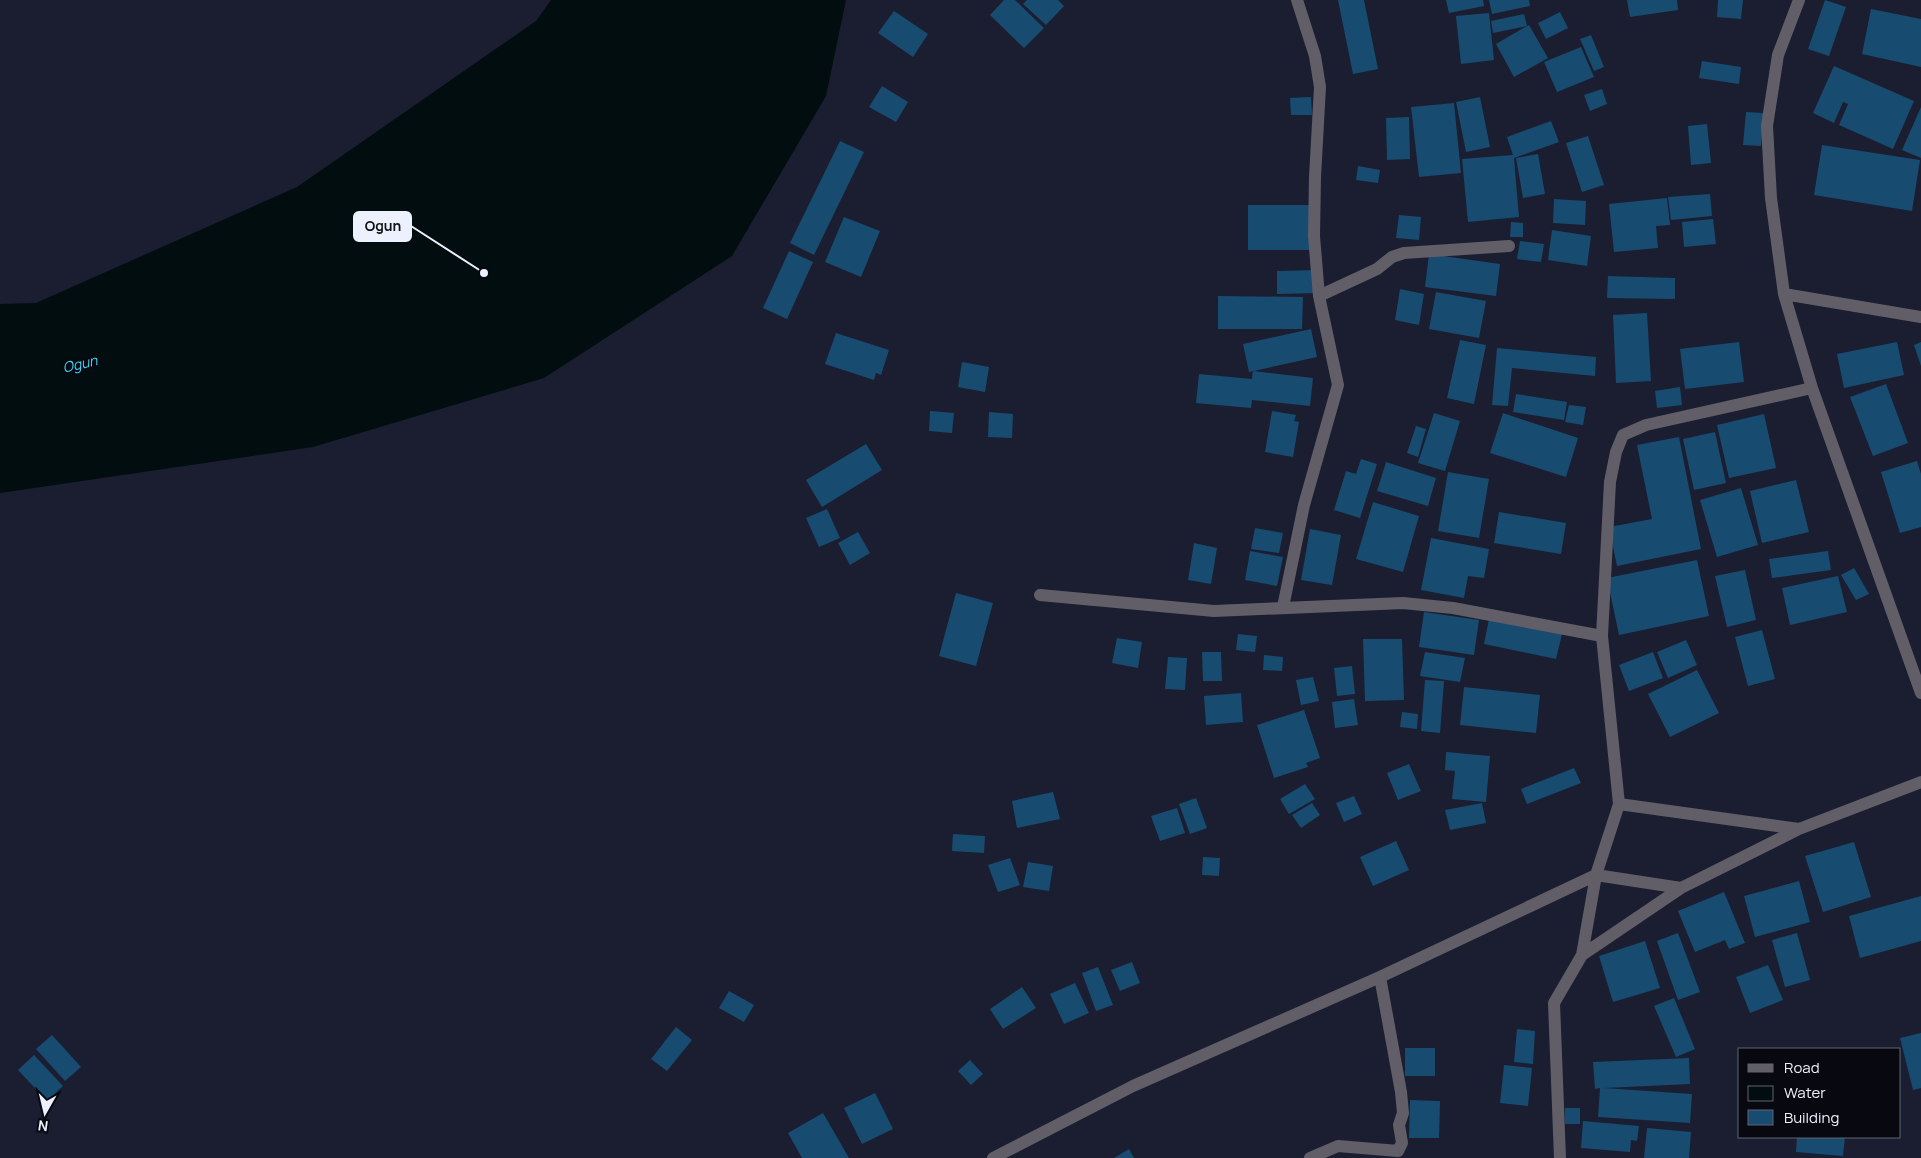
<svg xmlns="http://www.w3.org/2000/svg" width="1921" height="1158" font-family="Manrope,sans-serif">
  <rect width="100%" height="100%" fill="#1a1e30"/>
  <path fill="#020d10" d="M551,0H846L826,96L732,256L544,378L313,447L0,493V304L36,303L297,187L536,21Z"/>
  <path fill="#184b70" d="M1004,0H1015L1044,28L1024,48L990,15Z
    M1027,0H1058L1064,6L1046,25L1023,4Z
    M1338,0H1364L1378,69L1353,74Z
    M1446,0H1483L1484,6L1449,13Z
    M1489,0H1529L1530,6L1492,14Z
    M1627,0H1677L1678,10L1630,17Z
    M1718,0H1743L1741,19L1717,17Z
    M1825,0L1846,7L1829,56L1808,49Z
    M1871,9L1921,19V67L1862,54Z
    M894,11L928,34L913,57L878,33Z
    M1560,12L1568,28L1546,39L1538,23Z
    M1489,13L1494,60L1461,64L1456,16Z
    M1524,14L1527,26L1529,25L1548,58L1514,77L1496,44L1527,26L1493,33L1491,21Z
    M1591,35L1604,67L1594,71L1580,39Z
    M1581,47L1594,77L1557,92L1544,62Z
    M1702,61L1741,67L1739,84L1699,78Z
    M1834,66L1914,101L1893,149L1839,125L1848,104L1843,102L1834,123L1813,113Z
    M882,86L908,102L896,122L869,107Z
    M1602,89L1607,104L1590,111L1584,95Z
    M1311,97L1312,115H1291L1290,98Z
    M1480,97L1490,147L1466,152L1456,102Z
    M1454,103L1461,173L1419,177L1411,107Z
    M1921,107V158L1902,150Z
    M1746,112L1764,113L1761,146L1743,145Z
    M1409,117L1410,159L1387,160L1386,118Z
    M1551,121L1559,142L1514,158L1519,217L1468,222L1462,159L1513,155L1507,137Z
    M1707,124L1711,163L1691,165L1688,126Z
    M1588,136L1604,185L1582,192L1566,143Z
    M840,141L864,152L814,255L790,243Z
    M1822,145L1920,160L1912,211L1814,195Z
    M1538,154L1545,194L1523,198L1516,158Z
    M1358,166L1380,170L1378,183L1356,180Z
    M1710,194L1712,216L1671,220L1668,197Z
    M1667,198L1670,225L1656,226L1658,248L1614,252L1609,204Z
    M1554,199L1586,201L1585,225L1553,223Z
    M1248,205H1317V250H1248Z
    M1399,215L1421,217L1419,240L1396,238Z
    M844,217L880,231L861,277L825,262Z
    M1713,219L1716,244L1684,247L1682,222Z
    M1511,222L1523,223V237H1510Z
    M1552,230L1591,236L1587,266L1548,260Z
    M1520,241L1544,244L1541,262L1517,259Z
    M789,251L813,262L787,319L763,308Z
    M1429,254L1500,264L1496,296L1425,287Z
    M1320,270V293L1277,294V271Z
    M1608,276L1675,278V299L1607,298Z
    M1400,289L1424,294L1419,325L1395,320Z
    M1436,292L1486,301L1479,338L1429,329Z
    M1218,296L1303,297L1302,329H1218Z
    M1647,313L1651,381L1616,383L1613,315Z
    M1311,329L1317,357L1249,372L1243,344Z
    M836,333L889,350L881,375L876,373L874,380L825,364Z
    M1460,340L1486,345L1474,404L1447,398Z
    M1739,342L1744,382L1685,389L1680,349Z
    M1897,342L1904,375L1844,388L1837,354Z
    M1921,342V366L1914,345Z
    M1497,348L1596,357L1595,376L1512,368L1508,406L1492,405Z
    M962,362L989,367L985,392L958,387Z
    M1253,371L1313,378L1310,406L1252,400L1251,408L1196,403L1199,374L1252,379Z
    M1886,384L1908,443L1873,456L1850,397Z
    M1680,387L1682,405L1657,408L1655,391Z
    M1516,394L1567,402L1564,420L1513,412Z
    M1569,405L1586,407L1583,425L1565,422Z
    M930,411L954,413L952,433L929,431Z
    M1272,411L1296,415L1294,421L1299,422L1293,457L1265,452Z
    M989,412L1013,414L1012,438L988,437Z
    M1434,413L1460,421L1445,471L1418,463Z
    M1503,413L1578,438L1566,477L1490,453Z
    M1764,414L1776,468L1729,478L1717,425Z
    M1416,426L1426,429L1418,457L1407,453Z
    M1715,432L1726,483L1694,490L1683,439Z
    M1679,437L1701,549L1617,566L1609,527L1652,519L1637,445Z
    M866,444L882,470L822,507L806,480Z
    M1361,459L1377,464L1360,518L1334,510L1346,471L1356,474Z
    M1917,461L1921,474V527L1900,533L1881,472Z
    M1386,462L1436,478L1428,506L1377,491Z
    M1448,472L1489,479L1479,538L1438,531Z
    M1796,480L1809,532L1762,543L1750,491Z
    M1741,488L1758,545L1717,557L1700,500Z
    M1373,502L1419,516L1403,572L1356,559Z
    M827,509L840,538L819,547L806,518Z
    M1499,512L1566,523L1561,554L1494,543Z
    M1255,528L1283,533L1279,553L1251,549Z
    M1310,529L1341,535L1332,585L1301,580Z
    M858,532L870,553L850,565L838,543Z
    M1431,538L1489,549L1484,578L1468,576L1464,598L1421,590Z
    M1194,543L1217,548L1211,584L1188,580Z
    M1250,551L1283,557L1277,586L1245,580Z
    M1828,551L1831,570L1772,578L1769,559Z
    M1697,560L1709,616L1619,635L1607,578Z
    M1854,568L1869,594L1856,600L1841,575Z
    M1745,570L1756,620L1727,627L1715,576Z
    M1838,576L1847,612L1790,625L1782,588Z
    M956,593L993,603L976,666L939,656Z
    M1424,612L1479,620L1474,655L1419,647Z
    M1489,619L1562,634L1556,659L1484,644Z
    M1762,630L1775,679L1748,686L1735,637Z
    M1238,634L1257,636L1255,652L1236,650Z
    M1117,638L1142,642L1138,668L1112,663Z
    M1363,639H1402L1404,700L1365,701Z
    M1686,640L1697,665L1668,678L1657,652Z
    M1202,652H1221L1222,681H1203Z
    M1425,652L1465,658L1460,682L1420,676Z
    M1653,652L1663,678L1629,691L1619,665Z
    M1264,655L1283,657L1282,671L1263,670Z
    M1168,657L1187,658L1185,690L1165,689Z
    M1352,666L1355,694L1337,696L1334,668Z
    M1697,670L1719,713L1670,737L1648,694Z
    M1313,677L1319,701L1301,705L1296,680Z
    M1425,680L1444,681L1440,733L1421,731Z
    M1464,687L1540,695L1536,733L1460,725Z
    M1241,693L1243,722L1206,725L1204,696Z
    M1354,699L1358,725L1335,728L1332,702Z
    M1304,710L1320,758L1306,763L1308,767L1274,778L1257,725Z
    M1402,712L1418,714L1417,729L1400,727Z
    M1446,752L1490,756L1486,802L1452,799L1455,771L1445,770Z
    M1409,764L1421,791L1398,800L1387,773Z
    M1574,768L1581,783L1527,804L1521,789Z
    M1305,784L1315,799L1289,814L1280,799Z
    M1053,792L1060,819L1017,828L1012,801Z
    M1354,796L1362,814L1344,822L1336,803Z
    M1196,798L1207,828L1190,834L1179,804Z
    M1312,803L1320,815L1301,828L1292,815Z
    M1482,803L1486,823L1450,830L1445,810Z
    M1177,808L1185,833L1160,841L1151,816Z
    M953,834L985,836L984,853L952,851Z
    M1396,841L1409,870L1373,886L1360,857Z
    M1854,842L1871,897L1823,912L1805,856Z
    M1203,857L1220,858L1219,876L1202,875Z
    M1010,858L1020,885L998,892L988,865Z
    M1028,862L1053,866L1049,891L1023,887Z
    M1799,881L1810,922L1755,937L1744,896Z
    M1724,892L1745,943L1729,949L1725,940L1695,952L1678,911Z
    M1921,896V941L1860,958L1849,916Z
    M1678,933L1700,992L1678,1000L1657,941Z
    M1797,933L1810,980L1785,987L1772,940Z
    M1645,941L1660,988L1613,1002L1599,956Z
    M1132,962L1140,983L1120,991L1111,970Z
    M1768,965L1783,1000L1750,1013L1736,977Z
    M1098,967L1113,1005L1096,1011L1082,973Z
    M1075,983L1089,1013L1064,1024L1050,994Z
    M1022,987L1036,1008L1003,1029L990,1009Z
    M729,991L754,1005L744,1022L719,1008Z
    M1674,998L1695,1049L1676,1057L1654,1006Z
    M676,1027L692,1040L667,1071L651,1059Z
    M1517,1029L1535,1031L1533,1064L1514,1062Z
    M1921,1033V1088L1913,1090L1900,1038Z
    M52,1035L81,1067L65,1081L36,1049Z
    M1405,1048H1435V1076H1405Z
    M34,1055L63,1086L47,1101L18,1070Z
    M1689,1058L1690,1084L1604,1088L1692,1094L1690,1123L1598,1117L1600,1088L1595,1089L1593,1062Z
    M970,1060L983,1074L971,1085L958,1071Z
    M1504,1065L1532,1068L1528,1106L1500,1103Z
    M875,1093L893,1129L862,1144L844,1108Z
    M1410,1100L1440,1101L1439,1138H1409Z
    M1565,1108H1580V1124H1565Z
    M823,1113L849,1158H802L788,1133Z
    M1583,1121L1639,1126L1637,1141L1631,1140L1630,1152L1581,1148Z
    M1647,1128L1691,1132L1689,1158H1644Z
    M1797,1137H1845L1843,1156L1796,1152Z
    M1129,1149L1134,1158H1114Z"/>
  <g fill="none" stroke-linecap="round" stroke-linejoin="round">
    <path stroke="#625e68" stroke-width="12" d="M1799,0L1778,55L1767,126L1771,198L1784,294L1812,388L1921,693
      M1784,294L1921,317
      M1319,296L1377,269L1392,257L1404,253L1509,246
      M1040,595L1214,611L1403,603L1453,608L1602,636
      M1283,607L1304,505L1338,385L1319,296L1314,236L1315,177L1320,87L1315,56L1297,0
      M1619,804L1799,829
      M1582,955L1681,888L1799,829L1921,782
      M993,1158L1133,1086L1380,977L1596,875L1681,888
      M1310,1158L1338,1146L1398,1151L1402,1143L1399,1125L1403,1113L1401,1092L1380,977
      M1560,1158L1554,1003L1582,955L1596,875L1619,804L1602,636L1610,482L1616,452L1623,435L1646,425L1812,388"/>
  </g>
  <g text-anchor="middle" stroke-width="4.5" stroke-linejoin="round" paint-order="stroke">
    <g font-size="14" font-style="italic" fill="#38d9f9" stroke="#070810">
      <text transform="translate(80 364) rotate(-13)" y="5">Ogun</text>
    </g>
  </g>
  <path fill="none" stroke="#edf1fe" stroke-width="2" d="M484 273L411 226"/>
  <circle fill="#edf1fe" stroke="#070810" stroke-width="2" cx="484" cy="273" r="5"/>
  <rect fill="#edf1fe" stroke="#edf1fe" stroke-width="2" x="354" y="212" width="57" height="29" rx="5"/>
  <g font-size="14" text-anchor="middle" font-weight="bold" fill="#111">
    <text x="383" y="231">Ogun</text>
  </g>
  <rect x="1738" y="1048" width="162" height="90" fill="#070810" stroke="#63656f"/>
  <rect x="1748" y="1064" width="25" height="8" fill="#625e68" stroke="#63656f"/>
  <text x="1784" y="1073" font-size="15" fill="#edf1fe">Road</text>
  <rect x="1748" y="1086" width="25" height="15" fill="#020d10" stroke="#63656f"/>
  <text x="1784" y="1098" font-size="15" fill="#edf1fe">Water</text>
  <rect x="1748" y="1110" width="25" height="15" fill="#184b70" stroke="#63656f"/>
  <text x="1784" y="1123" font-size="15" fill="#edf1fe">Building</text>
  <g transform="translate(45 1113) rotate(188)" stroke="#070810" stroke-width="4" paint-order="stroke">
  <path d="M0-4L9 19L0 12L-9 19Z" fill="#edf1fe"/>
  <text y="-8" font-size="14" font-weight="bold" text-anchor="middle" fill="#edf1fe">N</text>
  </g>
</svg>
